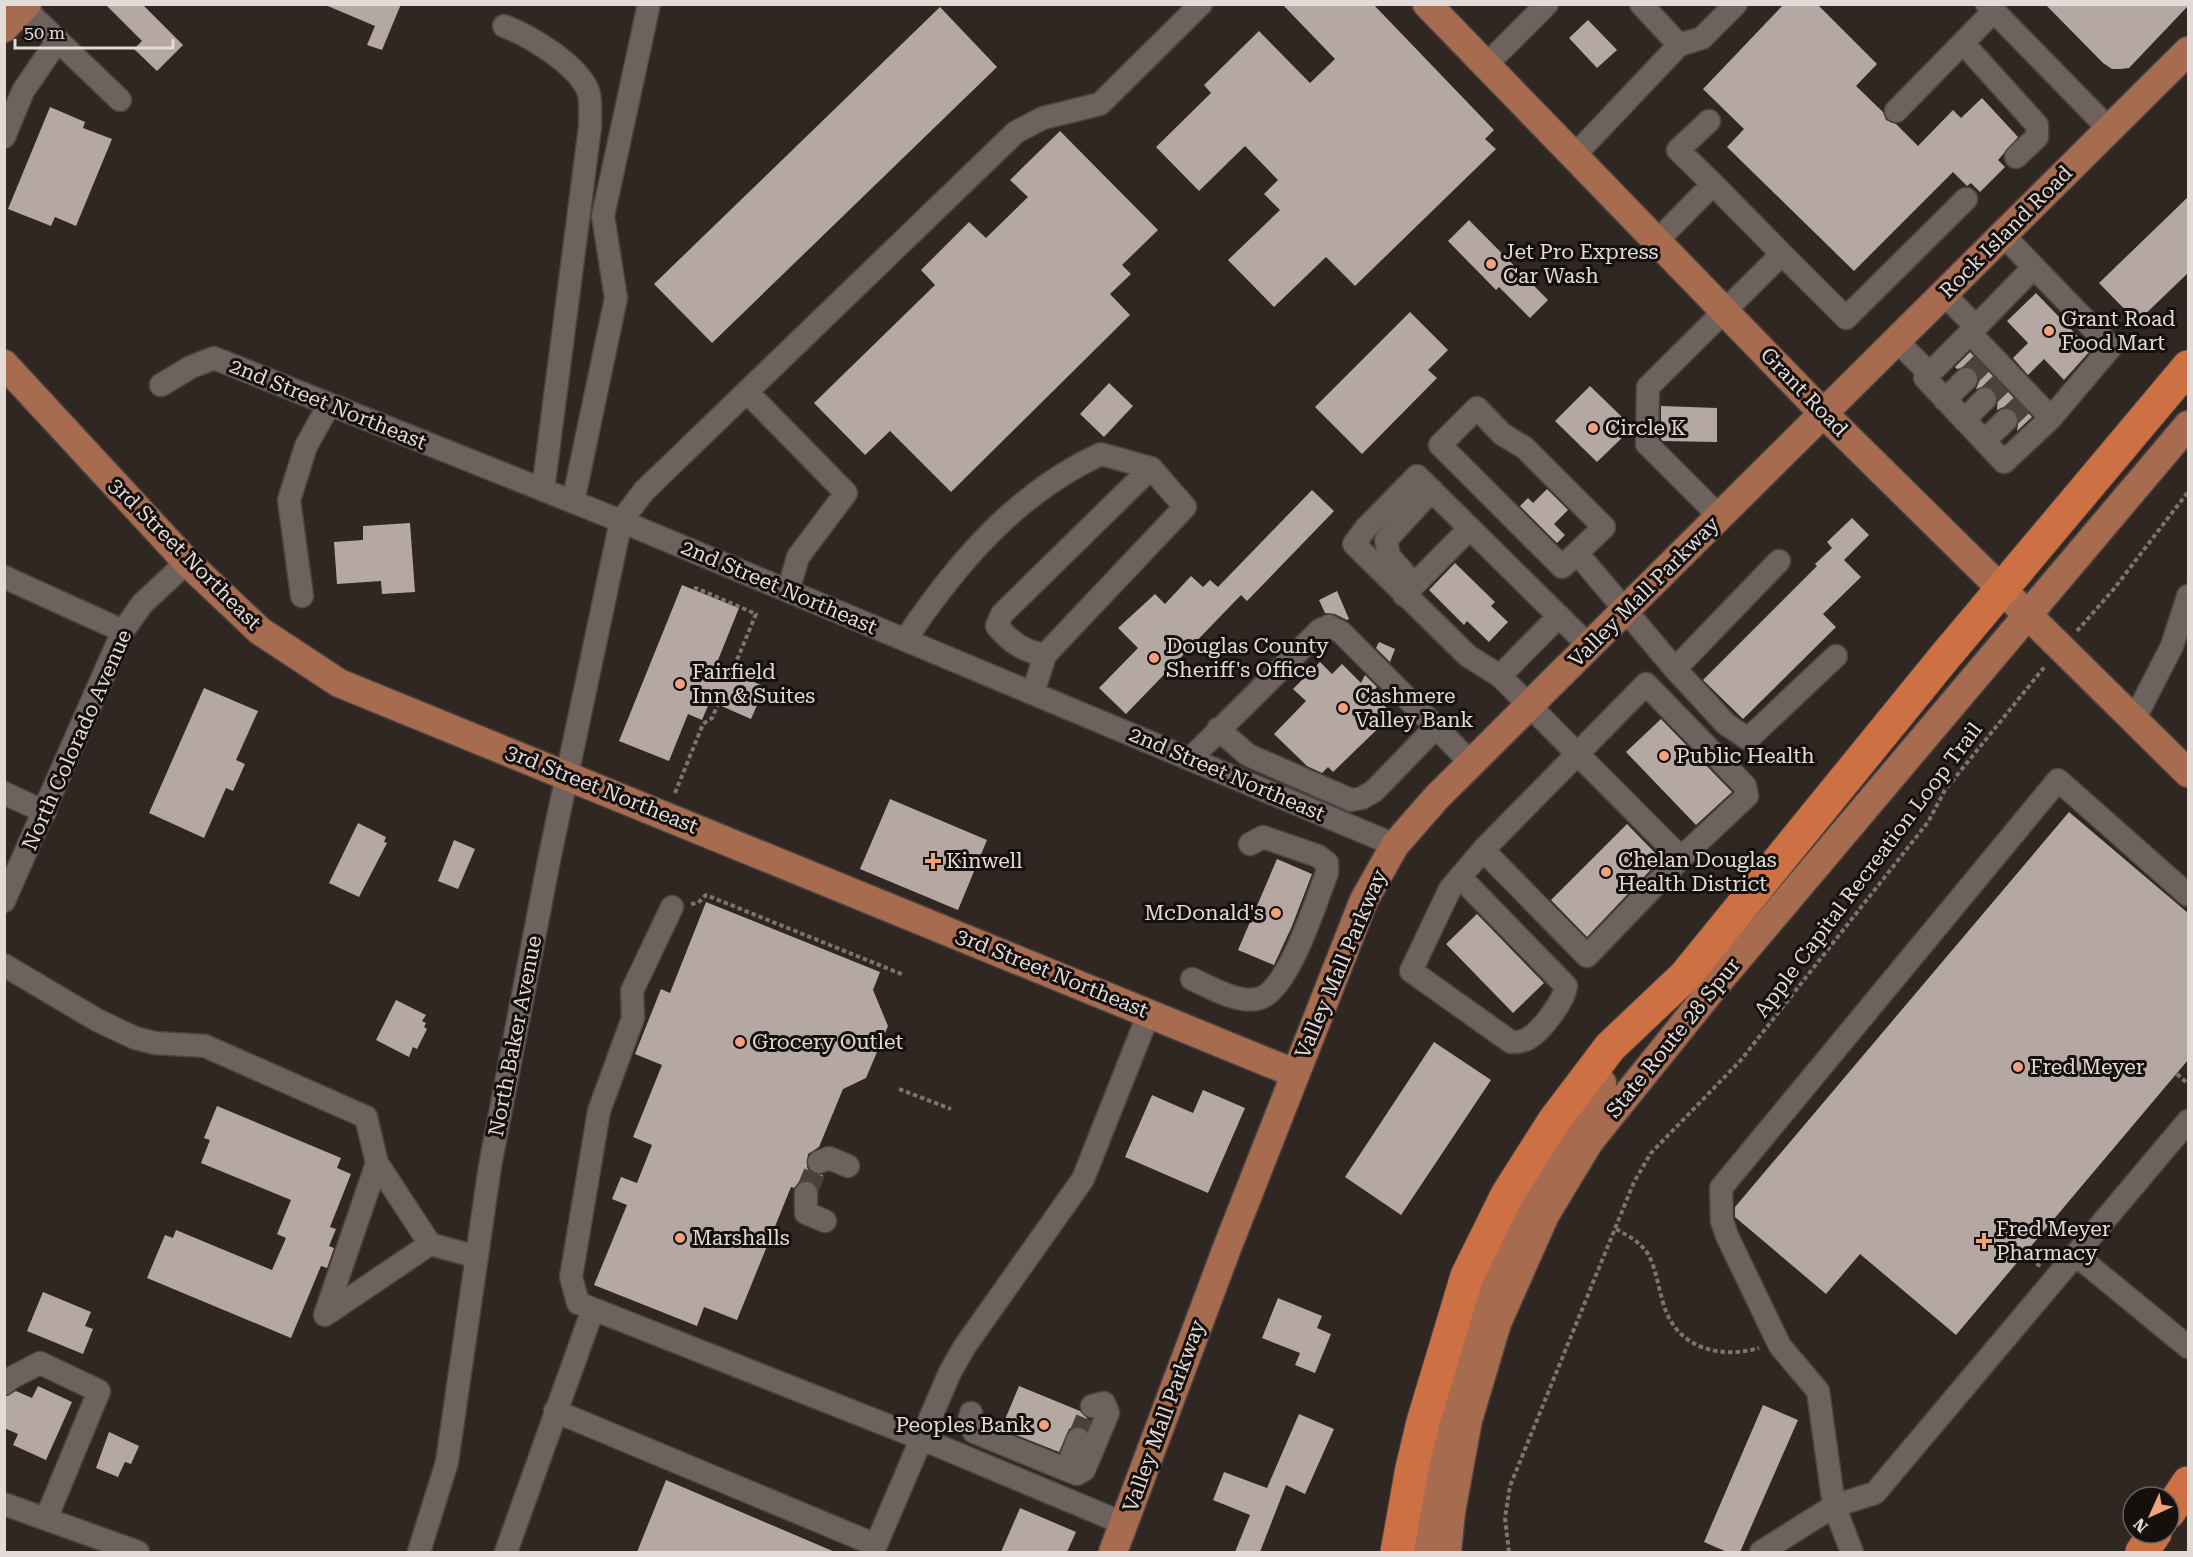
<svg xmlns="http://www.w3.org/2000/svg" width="2193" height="1557" font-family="'Roboto Serif',serif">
  <rect width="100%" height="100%" fill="#302622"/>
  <path fill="#b5a8a2" d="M105,4H142L183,45L157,71L134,49L142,41Z
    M323,4H401L382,50L367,45L375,26Z
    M1282,4H1373L1494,130L1485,139L1496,149L1355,286L1326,257L1274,307L1228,260L1280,210L1264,194L1278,180L1245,146L1199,191L1156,147L1211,93L1204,85L1259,31L1310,83L1335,59Z
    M1784,4H1817L1877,64L1856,86L1883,112L1886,120L1896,124L1918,146L1953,110L1961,118L1982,98L2018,137L1998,160L2005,167L1980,192L1971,183L1967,186L1953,172L1854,271L1727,147L1744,129L1703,89Z
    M2045,4H2188V6L2129,68L2120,69H2112L2103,63Z
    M940,7L997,67L712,343L654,284Z
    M1588,20L1617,50L1597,68L1569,38Z
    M50,107L85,122L83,128L112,139L76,226L55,217L51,226L8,209Z
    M1060,131L1158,230L1122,265L1131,274L1110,294L1130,315L951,492L890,431L865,455L814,403L935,285L921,270L969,222L986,238L1028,197L1010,180Z
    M2188,197V273L2137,322L2099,283Z
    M1469,220L1548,300L1530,318L1499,287L1496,290L1448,241Z
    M2036,293L2091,350L2064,380L2044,359L2028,375L2013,358L2028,343L2007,321Z
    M1410,312L1448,350L1428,370L1437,378L1362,454L1315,407Z
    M1970,352L2032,417L2017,431L2019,417L2015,410L2003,407L1997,410L1998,396L1995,390L1988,386L1976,389L1979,382L1976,370L1969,366L1957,369L1955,367Z
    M1109,383L1133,406L1104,437L1080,414Z
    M1590,386L1622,417L1625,435L1597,462L1555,421Z
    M1661,406L1717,408V442L1663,441L1661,439Z
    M1547,489L1568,510L1554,524L1565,535L1557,543L1520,506L1528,498L1533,503Z
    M1312,490L1334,511L1247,601L1241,595L1126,714L1099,688L1138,648L1118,628L1155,594L1165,604L1191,576L1203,587L1210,580L1218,587Z
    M1852,518L1869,535L1844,560L1861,577L1823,614L1836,627L1743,719L1703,680L1817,566L1815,564L1832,548L1827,542Z
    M410,523L415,592L382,594L381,581L337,584L334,542L363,540V526Z
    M1455,563L1495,602L1491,606L1508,622L1489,642L1467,621L1464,625L1429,590Z
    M682,585L739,608L716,665L765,687L751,719L710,701L702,720L688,714L669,761L619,741Z
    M1337,591L1349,619L1347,620L1335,614L1325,613L1319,600Z
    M1379,642L1395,649L1390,662L1376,648Z
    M1320,662L1332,674L1342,664L1361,683L1365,675L1377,687L1371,693L1393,714L1333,772L1328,767L1322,773L1307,766L1274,734L1306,701L1293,689Z
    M204,688L258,711L236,760L245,764L233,791L226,788L204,838L149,813Z
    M1661,719L1732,792L1696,825L1626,752Z
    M890,799L987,840L958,910L860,869Z
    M2069,812L2188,913V1060L1956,1335L1860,1254L1826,1294L1735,1217V1207Z
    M358,823L386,837L384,842L387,843L359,897L329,883Z
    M1627,824L1661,859L1587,937L1551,900Z
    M454,840L475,849L458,889L438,881Z
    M1277,859L1312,874L1292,926L1274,965L1238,950Z
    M706,902L880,972L873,990L888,1026L866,1078L843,1089L819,1147L808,1154L807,1168L811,1173L823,1175L818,1188L807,1180L799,1182L794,1188L791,1187L737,1320L704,1307L697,1326L594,1285L627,1205L612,1199L621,1177L637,1183L652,1145L633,1137L662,1065L635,1054L661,989L670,993Z
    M1477,914L1544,983L1513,1013L1446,944Z
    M396,1000L426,1015L422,1021L426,1023L424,1027L427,1029L417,1049L413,1047L409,1057L376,1040Z
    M1434,1042L1491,1080L1401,1215L1345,1177Z
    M1203,1090L1245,1108L1208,1193L1125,1157L1152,1095L1193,1113Z
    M217,1106L341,1158L337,1168L351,1174L330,1227L336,1229L329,1246L334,1248L327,1268L321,1266L291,1338L147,1278L165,1235L173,1238L176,1230L272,1270L286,1238L277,1234L291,1200L201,1163L210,1140L204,1138Z
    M43,1292L91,1312L85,1326L93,1329L83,1354L27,1331Z
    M1278,1298L1322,1316L1317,1328L1331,1334L1315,1373L1295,1365L1300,1353L1262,1338Z
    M38,1386L72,1402L46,1460L13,1445L18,1434L4,1428L5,1397L16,1391L32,1398Z
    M1019,1386L1080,1411L1087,1418L1084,1427L1076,1426L1069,1429L1059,1452L1001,1429Z
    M1763,1405L1798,1420L1740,1552H1727L1704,1542Z
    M1299,1414L1334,1429L1305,1494L1286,1485L1260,1552H1235L1250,1515L1213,1500L1224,1472L1267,1488Z
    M109,1432L139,1446L131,1464L125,1462L118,1477L96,1468Z
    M666,1480L835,1552H637Z
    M1020,1508L1076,1532L1067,1552H1001Z"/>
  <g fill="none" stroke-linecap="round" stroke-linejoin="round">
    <path stroke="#4b413d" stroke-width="22" stroke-dasharray="22 11" stroke-linecap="butt" d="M1966,379L1984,361
      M1985,399L2010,375
      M2006,420L2025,402
      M806,1193L819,1162
      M1078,1439L1092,1406"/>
    <defs>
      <path id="minor" d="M1987,4L2109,129
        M24,8L120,100
        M504,26C530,36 581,66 589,94C591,104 590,116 590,127L543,490
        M1963,43L2037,125V137L2016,157
        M1679,45L1702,38L1736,4
        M1486,65L1547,4
        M1896,111L1994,11
        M1709,121L1678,150L1713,184
        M4,137L23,91L58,40
        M1574,156L1679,45L1641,4
        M2003,235L2111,347L2051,418
        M1657,241L1713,184L1782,254
        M1944,294L1976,327
        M1970,333L2051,418L2004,462L1925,378Z
        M1970,333L2034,267
        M1897,341L1929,373
        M161,385L191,367L214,358L621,521L1395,845
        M747,392L846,493L798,557L788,591
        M1945,400L1966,379
        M1964,420L1985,399
        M1985,440L2006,420
        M573,502L616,298L603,216L649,4
        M1720,517L1647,444L1648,387L1782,254L1846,318L1966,199
        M1577,553L1604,527L1525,448L1502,434L1477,408L1440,445L1562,567L1577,553L1675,669L1726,724L1748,739L1836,656
        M4,577L123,631
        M1409,579L1389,556L1386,540L1432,490
        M1404,595L1470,528
        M302,596L289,500L306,446L329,405
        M905,640C956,564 1017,492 1101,454L1151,468L1185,507L1045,655L1033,693
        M1045,655C1024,651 1011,643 997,626L1002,614L1151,468
        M1675,669L1779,561
        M1500,676L1559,616
        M2134,720L2172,646L2188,596
        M1218,729L1248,755L1351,800L1362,798L1374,791L1436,727L1471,763
        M1190,759L1320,630L1329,626L1341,632L1436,727
        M4,793L45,812
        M1483,850L1646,684L1745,786L1747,796L1681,858
        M1460,877L1566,986C1564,1001 1540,1034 1525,1040C1521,1042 1515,1042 1511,1042L1411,971L1450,889L1483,850L1587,956L1681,858L1500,676L1468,656L1354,544L1366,528L1417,476L1589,646
        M4,901L123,631L142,604L187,562
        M672,907L632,991L633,1018L599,1111L571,1277L578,1303L922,1439L1125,1524
        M4,965L97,1020L135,1038L155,1043L205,1046L366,1117L377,1163L325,1315L430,1244L477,1257
        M1192,979C1209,987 1237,1003 1257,999C1288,994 1316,900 1327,873V863L1318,856L1263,837L1250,844
        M819,1162L829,1158L848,1166
        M377,1163L430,1244
        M806,1193V1213L825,1221
        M2076,1255L2188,1347
        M4,1384L11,1378L40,1363L99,1391L46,1519
        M555,1411L876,1545
        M971,1413L969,1421L974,1432L1077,1474L1084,1470L1108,1413L1104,1403L1092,1406
        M1063,1468L1068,1465L1078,1439
        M4,1504L138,1552
        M419,1552L447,1462L490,1166L549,860L621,521L644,491L1016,132L1043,118L1100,104L1201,4
        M506,1552L593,1309
        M873,1552L950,1372L965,1346L1083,1179L1149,1013
        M1761,1552L1834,1506L1875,1493L2188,1121
        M1852,1552L1834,1506L1818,1391L1780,1346L1727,1236L1722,1221L1721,1188L2058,780L2188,895"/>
      <path id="major" d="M1427,4L1824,414L2188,773
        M4,28L27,4
        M4,364L187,562L260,631L339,683L1294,1073
        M1113,1552L1227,1248L1364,900L1395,845L1437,797L2188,51
        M1424,1552C1442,1381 1502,1223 1602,1083
        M1447,1552L1451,1512L1468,1420L1497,1323L1545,1215L1589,1142L1713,988L2188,425"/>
      <path id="highway" d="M2169,1512L2188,1483
        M1397,1552L1412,1468L1423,1422L1467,1276L1507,1195L1554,1121L1610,1047L1685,976L1943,659L2188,367
        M2142,1552L2155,1533"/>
    </defs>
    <use href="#minor" stroke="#4d4440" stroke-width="25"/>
    <use href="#major" stroke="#4d4440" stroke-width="31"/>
    <use href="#highway" stroke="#4d4440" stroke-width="35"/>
    <path stroke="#7c7470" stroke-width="4" stroke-dasharray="4.5 3" stroke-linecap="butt" d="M695,590L696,588L756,614L732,672
      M2077,631L2113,590L2188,492
      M675,793L703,724L712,718L718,704
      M691,904L698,903L706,895L904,975
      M2177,1074L2188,1084
      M899,1089L951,1109
      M1616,1229C1629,1236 1640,1242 1648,1254C1658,1272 1659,1297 1668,1316C1685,1351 1725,1358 1759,1348
      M2025,1254L2041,1267
      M1509,1552L1505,1518L1510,1486L1634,1182L1651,1153L1741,1060L1928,822L1945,790L2046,665"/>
    <use href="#minor" stroke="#6d625d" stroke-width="22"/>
    <use href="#major" stroke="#a76b4f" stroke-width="28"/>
    <use href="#highway" stroke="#cd7145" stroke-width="33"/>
  </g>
  <g fill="#f1a17d" stroke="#15100e" stroke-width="2">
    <circle cx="1491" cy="264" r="6"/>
    <circle cx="2049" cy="331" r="6"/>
    <circle cx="1593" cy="428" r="6"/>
    <circle cx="1154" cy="658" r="6"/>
    <circle cx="680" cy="684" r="6"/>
    <circle cx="1343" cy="708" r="6"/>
    <circle cx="1664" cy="756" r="6"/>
    <path d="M930 852h6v6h6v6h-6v6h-6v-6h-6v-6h6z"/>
    <circle cx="1606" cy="872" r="6"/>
    <circle cx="1276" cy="913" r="6"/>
    <circle cx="740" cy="1042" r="6"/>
    <circle cx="2018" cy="1067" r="6"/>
    <circle cx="680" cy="1238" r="6"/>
    <path d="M1981 1232h6v6h6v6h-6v6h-6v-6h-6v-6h6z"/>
    <circle cx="1044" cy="1425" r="6"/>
  </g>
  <g text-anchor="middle" stroke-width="6" stroke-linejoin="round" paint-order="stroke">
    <g font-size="21" fill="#e2dbd8" stroke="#15100e">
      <text transform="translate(2006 232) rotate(-45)" y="7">Rock Island Road</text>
      <text transform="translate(1804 392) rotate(46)" y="7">Grant Road</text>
      <text transform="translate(328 404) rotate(22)" y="7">2nd Street Northeast</text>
      <text transform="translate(185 554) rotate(45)" y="7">3rd Street Northeast</text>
      <text transform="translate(779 587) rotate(23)" y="7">2nd Street Northeast</text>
      <text transform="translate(1644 592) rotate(-45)" y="7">Valley Mall Parkway</text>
      <text transform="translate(77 740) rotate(-66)" y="7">North Colorado Avenue</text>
      <text transform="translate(1227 774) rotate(23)" y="7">2nd Street Northeast</text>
      <text transform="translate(602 789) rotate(22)" y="7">3rd Street Northeast</text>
      <text transform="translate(1868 870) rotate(-53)" y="7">Apple Capital Recreation Loop Trail</text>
      <text transform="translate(1341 964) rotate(-67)" y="7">Valley Mall Parkway</text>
      <text transform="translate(1052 973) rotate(22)" y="7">3rd Street Northeast</text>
      <text transform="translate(515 1036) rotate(-79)" y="7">North Baker Avenue</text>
      <text transform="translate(1673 1038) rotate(-51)" y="7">State Route 28 Spur</text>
      <text transform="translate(1164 1416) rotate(-70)" y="7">Valley Mall Parkway</text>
    </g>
    <g font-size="21" fill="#e2dbd8" stroke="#15100e" text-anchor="start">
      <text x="1503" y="259">Jet Pro Express<tspan x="1503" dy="24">Car Wash</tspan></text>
      <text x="2061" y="326">Grant Road<tspan x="2061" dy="24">Food Mart</tspan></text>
      <text x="1605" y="435">Circle K</text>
      <text x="1166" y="653">Douglas County<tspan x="1166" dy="24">Sheriff's Office</tspan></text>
      <text x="692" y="679">Fairfield<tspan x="692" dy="24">Inn &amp; Suites</tspan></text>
      <text x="1355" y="703">Cashmere<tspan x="1355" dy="24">Valley Bank</tspan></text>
      <text x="1676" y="763">Public Health</text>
      <text x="1618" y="867">Chelan Douglas<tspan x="1618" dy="24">Health District</tspan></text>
      <text x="946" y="868">Kinwell</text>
      <text x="1264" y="920" text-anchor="end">McDonald's</text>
      <text x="752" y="1049">Grocery Outlet</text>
      <text x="2030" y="1074">Fred Meyer</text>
      <text x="1996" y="1236">Fred Meyer<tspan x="1996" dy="24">Pharmacy</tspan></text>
      <text x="692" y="1245">Marshalls</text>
      <text x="1032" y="1432" text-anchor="end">Peoples Bank</text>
    </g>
  </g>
  <rect width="2193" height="1557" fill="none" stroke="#e2dbd8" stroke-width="12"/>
  <g transform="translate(2151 1515) rotate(225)"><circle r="28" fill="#15100e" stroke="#67615f" stroke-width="1.5"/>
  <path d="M0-4.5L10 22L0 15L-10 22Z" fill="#f1a17d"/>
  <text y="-9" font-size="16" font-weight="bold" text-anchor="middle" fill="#e2dbd8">N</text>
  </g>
  <path d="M15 39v9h158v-9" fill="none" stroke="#e2dbd8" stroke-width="3"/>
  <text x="24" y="39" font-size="18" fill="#e2dbd8" stroke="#15100e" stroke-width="4.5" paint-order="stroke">50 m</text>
</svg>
